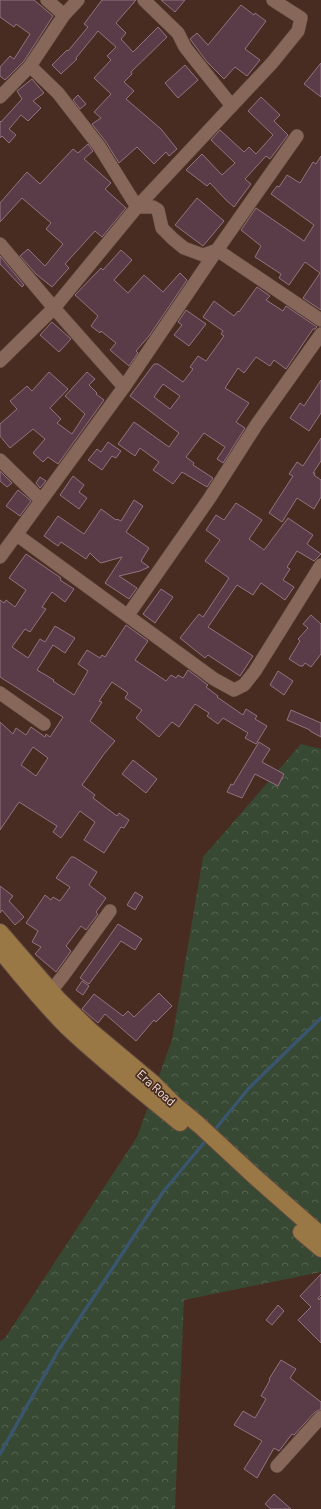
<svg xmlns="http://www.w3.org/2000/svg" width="321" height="1509" font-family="Barlow,sans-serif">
  <defs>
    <pattern id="forest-crowns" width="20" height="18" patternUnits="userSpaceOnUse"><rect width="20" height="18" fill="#374932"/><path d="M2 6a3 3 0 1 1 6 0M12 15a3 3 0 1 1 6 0" fill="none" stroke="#55634f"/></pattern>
  </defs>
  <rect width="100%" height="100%" fill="#482c21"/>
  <path fill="url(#forest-crowns)" d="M301,744L321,749V1272L184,1300L175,1509H0V1341L5,1338L137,1137L172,1040L203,857Z"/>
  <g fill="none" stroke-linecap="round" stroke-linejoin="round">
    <path stroke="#3a556e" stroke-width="3.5" d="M213,1132L249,1088L321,1018
      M0,1454L58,1351L163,1192L208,1138"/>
  </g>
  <path fill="#5a3c48" stroke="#93727f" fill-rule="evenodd" d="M0,0H34L53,16L24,61L5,80L0,76V67L10,56L14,59L30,34L16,24L14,27L0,17Z
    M102,0H136L116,23L126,33L121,39L133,52L158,27L167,37L131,72L132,74L124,82L134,91L126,99L161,129L177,149L169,156L166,152L154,164L137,147L119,163L106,142L92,124L101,118L94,112L111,94L94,78L111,60L107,56L116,47L98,31L76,58L77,59L61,74L52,65L67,50L68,51L88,27L84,24Z
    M161,0H185L175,12Z
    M241,5L254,15L255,13L266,21L245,49L260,60L247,76L235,67L224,79L207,62L190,39L197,33L208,45Z
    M321,63V97L304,84Z
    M185,65L198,80L178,98L165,83Z
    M32,79L44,93L33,101L41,108L28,121L21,115L9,129L16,135L9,143L2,136L0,138V121L1,122L22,99L17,91Z
    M78,95L86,104L80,109L73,100Z
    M261,97L280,115L274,121L288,135L270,159L266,156L245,179L251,184L234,207L226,200L210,183L207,186L186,170L202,154L222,175L235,163L211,140L220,130L244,152L249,147L256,154L273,135L248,111Z
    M88,144L93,151L84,159L111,183L105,189L126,208L102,237L95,231L65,264L69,268L52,287L36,274L20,256L28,249L45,266L63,244L46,229L51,223L22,198L0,222V203L27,172L40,184L73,149L78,153Z
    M321,156V310L303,298L320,273L305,262L289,285L279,278L281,274L255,257L261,246L241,230L256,208L304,241L314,225L271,194L277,186L279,187L287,175L300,183L313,162L316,164Z
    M197,198L224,221L203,246L175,225Z
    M121,250L132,260L114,280L128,293L144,275L163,292L180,273L187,280L149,336L136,351L138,353L129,366L110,350L116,343L101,331L100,333L91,326L98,316L75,295L101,268L103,270Z
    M0,256L24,285L22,287L0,264Z
    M257,287L270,296L266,300L283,311L286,306L317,327L315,329H313L286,369L274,360L270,366L256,357L244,373L238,368L225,388L249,403L236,422L245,428L223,463L217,459L225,447L204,433L186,457L194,463L193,465L213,478L207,487L182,472L173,484L153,470L159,462L140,448L135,456L118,444L134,422L169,447L179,433L130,396L154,364H158L183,382L193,369L190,367L198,356L206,361L224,336L221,334L223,331L203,317L214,301L234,316L238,311L239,312ZM163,384L180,396L170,409L154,397Z
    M186,310L206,324L189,346L174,335L182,325L178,322Z
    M52,322L71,339L59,352L40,335Z
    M49,372L68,389L50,408L61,419L57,423L72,434L85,414L65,396L87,372L95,379L89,385L97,393L96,394L104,400L58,464L48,457L43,462L33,453L45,439L33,429L10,448L0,436V424L17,409L10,401L27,386L32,391Z
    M321,380V413L309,431L290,418L300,403L304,406Z
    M321,438V461L313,473H315L314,475L321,480V497L314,509L297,498L282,522L269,513L293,476L289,474L297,462L303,466Z
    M108,442L121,451L116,458L112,456L102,470L88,460L97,449L101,452Z
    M0,471L12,483L7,487L0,481Z
    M73,476L84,485L79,492L87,498L79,509L60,495Z
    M40,477L46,481L40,488L36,483Z
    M18,490L31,501L20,516L6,506Z
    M134,500L143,506L126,532L149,548L141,561L149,567L140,571L119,576L137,588L129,599L105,583L122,557L101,563L98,561L90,553L86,559L61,542L58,546L44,536L58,516L84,534L101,509L116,520L117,519L121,521Z
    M236,503L262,520L249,539L264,550L288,518L313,535L307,544L321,554L314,561L297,551L287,567L290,569L283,580L294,587L285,600L261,583L253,595L237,585L208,627L253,656L240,676L208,655L205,658L180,638L199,614L203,617L229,578L205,561L220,540L206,530L216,515L224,520Z
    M26,554L61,578L60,580L74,589L65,602L52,592L42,607L46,609L30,632L25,629L12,647L28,658L40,639L45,642L55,626L75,638L65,653L53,645L37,670L54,680L53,681L74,695L88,671L78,664L87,650L100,658L102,655L105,657L126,625L148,641L135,660L166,681L171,675L176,678L178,675L183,678L188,670L208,685L206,687L218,696L217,697L243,715L246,709L257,716L255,719L267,726L256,744L245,738L248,733L223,718L218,724L207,716L209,713L195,704L179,727L172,722L159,737L136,718L142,710L125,698L128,693L112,682L99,701L102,702L90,721L115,741L104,754L82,785L95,795L93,798L117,816L119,813L129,820L124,828L121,827L104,853L84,840L95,822L80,811L61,838L53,832L57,826L19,802L0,830V722L13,734L16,728L26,735L31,727L45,737L46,734L50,737L63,717L0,677V600L4,603L6,600L15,607L26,590L9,578ZM33,747L48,758L36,776L21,765Z
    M161,589L173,597L155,623L143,614Z
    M311,615L321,624V654L311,667L305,663L303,666H300L289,659L300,641L298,639L308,628L303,624Z
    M278,671L293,681L284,695L270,685Z
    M291,710L321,723V737L310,731V730L287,720Z
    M259,742L270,749L262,762L284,774L278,786L255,774L242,798L227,792L231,784L233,785Z
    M133,760L157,779L146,793L122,774Z
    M71,857H74L97,872L89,885L106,898L96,912L98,914L86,930L81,926L66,946L71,951L56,972L35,954L41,947L32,942L38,931L26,923L45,895L51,900L53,897L60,901L70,887L56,878Z
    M0,886L13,896L9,901L24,917L15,925L2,910L0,913Z
    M135,892L143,897L135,910L127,905Z
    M118,924L142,939L135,950L121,941L89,984L80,978Z
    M82,981L89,986L83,995L76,990Z
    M159,993L172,1006L156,1022L154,1020L136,1041L105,1014L98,1023L82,1009L94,994L123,1016L128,1011L134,1017Z
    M321,1274V1295L318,1298L319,1300L321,1297V1343L298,1320L311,1307L300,1296Z
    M278,1305L284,1311L272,1325L266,1320Z
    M281,1360L296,1369L290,1378L321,1402V1409L315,1412L294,1435L292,1434L279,1451L274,1448L257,1478L244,1469L262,1441L234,1425L243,1411L255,1418L266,1399L261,1396L270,1380L269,1379Z
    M274,1494L291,1509H271L265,1504Z"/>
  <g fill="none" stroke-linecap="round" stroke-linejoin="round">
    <defs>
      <path id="minor" d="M47,0L64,15
        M144,0L178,33L185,47L196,61L232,106
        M30,66L58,93L99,146L137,207H153L158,210L162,228L173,239L184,248L203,255L217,250
        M0,97L30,66L64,15L78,0
        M0,244L54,308L124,387
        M217,250L321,320
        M0,361L54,308L137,207L272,63L298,31L301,18L273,0
        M0,460L41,500
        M17,535L214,679L234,690L244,685L255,671L321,565
        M0,557L124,387L217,250L297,136
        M128,615L209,499L257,424L321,334
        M0,693L44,724
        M51,991L63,976L110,911
        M277,1466L321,1417"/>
      <path id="major" d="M0,932L58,999L92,1032L153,1083L175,1105L199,1125L254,1176L321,1235
        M0,950C21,976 44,1004 68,1028C103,1061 142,1092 180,1123
        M301,1232L321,1249"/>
    </defs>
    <use href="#minor" stroke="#624a40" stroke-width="14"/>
    <use href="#major" stroke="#624a40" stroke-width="18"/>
    <use href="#minor" stroke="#86675a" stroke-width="13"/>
    <use href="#major" stroke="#9a7846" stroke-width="16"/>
  </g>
  <g text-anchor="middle" stroke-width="3.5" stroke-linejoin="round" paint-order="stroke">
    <g font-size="12" fill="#f7e5dd" stroke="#482c21">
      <text transform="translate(156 1088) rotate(42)" y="4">Era Road</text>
    </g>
  </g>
</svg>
